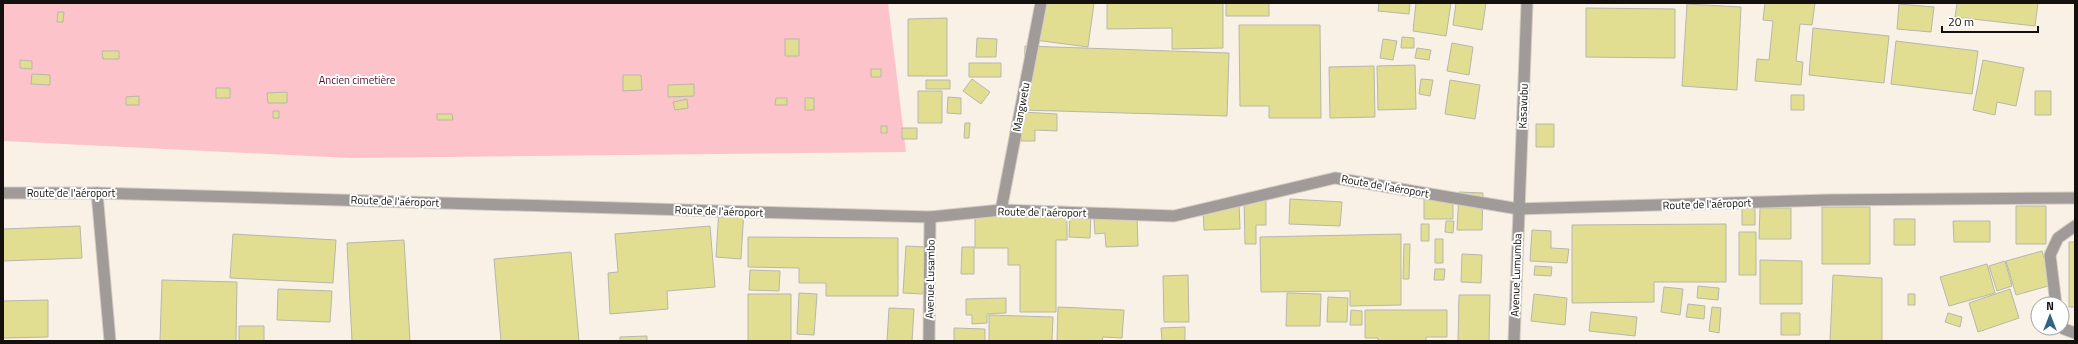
<svg xmlns="http://www.w3.org/2000/svg" width="2078" height="344" font-family="'Titillium Web',sans-serif">
  <rect width="100%" height="100%" fill="#f9f1e6"/>
  <path fill="#fdc3ca" d="M3,3H888L906,152L350,158L3,141Z"/>
  <path fill="#e1de92" stroke="#b7b7ab" d="M1040,3H1094L1088,47L1035,40Z
    M1107,3H1223V48L1172,49V28L1107,29Z
    M1226,3H1269V16H1226Z
    M1379,3H1410L1409,14L1378,11Z
    M1416,3H1451L1446,36L1413,31Z
    M1456,3H1486L1482,30L1453,25Z
    M1765,3H1815L1812,25L1800,24L1796,61L1803,62L1801,85L1755,81L1757,59L1769,60L1773,21L1763,20Z
    M1957,3H2038L2035,26L1955,17Z
    M1687,4L1741,7L1737,90L1682,86Z
    M1899,4L1934,7L1931,32L1897,29Z
    M1586,8L1675,9V58L1586,57Z
    M58,12H64L63,22H57Z
    M947,18V76H908V19Z
    M1239,25H1320L1321,118H1269V106H1240Z
    M1813,28L1889,36L1884,83L1809,75Z
    M1402,37L1414,38V48H1401Z
    M977,38L997,39L996,57H976Z
    M785,39H799V56H785Z
    M1383,39L1397,41L1393,60L1380,58Z
    M1896,41L1978,51L1972,94L1891,84Z
    M1452,43L1473,47L1469,75L1447,71Z
    M1025,46L1229,53L1227,116L1023,110Z
    M1417,48L1431,50L1429,60L1415,58Z
    M102,51H119V59H103Z
    M20,60L32,61V69L20,68Z
    M1983,60L2024,68L2016,106L1997,102L1995,115L1973,110Z
    M969,63H1001V77H969Z
    M1415,65L1416,109L1378,110L1377,66Z
    M1374,66L1375,117L1330,118L1329,67Z
    M871,69H881V77H871Z
    M32,74L50,75V85L31,84Z
    M623,75H641L642,90L623,91Z
    M972,79L990,92L981,104L963,91Z
    M1421,79L1433,80L1430,96L1419,94Z
    M926,80H950V89H926Z
    M1450,80L1480,85L1475,119L1445,114Z
    M694,84V96L668,97V85Z
    M216,88H230V98H216Z
    M918,91H942V123H918Z
    M2035,91H2051V115H2035Z
    M287,92V103H268L267,93Z
    M1791,95H1804V110H1791Z
    M139,96V105H126V97Z
    M948,97L961,98V114L947,113Z
    M776,98H787V105H775Z
    M805,98H814V110H805Z
    M687,99L688,108L675,110L673,102Z
    M273,111H279V118H273Z
    M1022,112L1057,114V131L1035,130V141H1021Z
    M437,114H452L453,120H437Z
    M965,123H970L969,138H964Z
    M1536,124H1554V147H1536Z
    M881,126H887V133H881Z
    M902,128H917V139H902Z
    M1459,192L1483,193L1482,230H1457Z
    M1244,199H1266V225H1256V244H1245Z
    M1290,199L1342,202L1340,226L1289,224Z
    M1424,199H1453V219H1424Z
    M1239,203L1240,229L1204,230L1203,205Z
    M1742,203L1755,204V225H1742Z
    M2016,206H2046V244H2016Z
    M1822,207H1870V264H1822Z
    M719,208L744,209L741,259L716,257Z
    M1760,208H1791V239H1759Z
    M1070,212L1091,213L1090,238L1069,237Z
    M975,213H1067V240H1056V312H1020V265H1008V248H975Z
    M1137,216L1138,246L1106,247L1105,233L1095,234L1094,219Z
    M1894,219H1915V245H1894Z
    M1446,221H1454L1453,233L1445,232Z
    M1953,221H1990V242H1954Z
    M1421,224H1429V241H1421Z
    M1726,224V282H1654V302L1572,303V225Z
    M80,226L82,258L3,261V229Z
    M710,226L715,287L667,291L668,309L610,314L608,273L618,272L615,234Z
    M1532,230L1551,231V248L1569,249L1567,263L1530,261Z
    M1739,232H1756V275H1739Z
    M233,234L336,240L333,283L230,278Z
    M1401,234V305L1350,306V291L1261,292L1260,237Z
    M748,237L898,238V296H826V283H799V268L748,267Z
    M1435,239H1443V263H1435Z
    M404,240L410,341H352L347,243Z
    M2069,242H2075V307H2069Z
    M1404,244H1410L1409,279H1403Z
    M906,246L926,247L923,294L903,293Z
    M962,247H974V274H961Z
    M2042,251L2052,285L2016,295L2006,261Z
    M571,252L579,341H501L494,259Z
    M1462,254L1482,255L1481,283L1461,282Z
    M1760,260L1802,261V304H1760Z
    M2005,261L2012,286L1997,291L1989,266Z
    M1987,264L1995,293L1949,306L1940,277Z
    M1535,266L1552,267L1551,276L1534,275Z
    M1435,269H1445L1444,280H1434Z
    M750,270L780,271L779,291L749,290Z
    M1188,275L1189,322H1164L1163,276Z
    M1833,275L1882,278V341H1830Z
    M162,280L237,282L236,341H160Z
    M1698,286L1719,288L1718,300L1697,298Z
    M1664,287L1683,289L1680,315L1661,312Z
    M278,289L332,291L330,322L277,320Z
    M2010,289L2019,318L1978,332L1969,303Z
    M799,293L817,294L814,335L797,334Z
    M1287,293L1321,294L1320,326H1286Z
    M748,294H791V341H748Z
    M1534,294L1567,298L1565,325L1531,321Z
    M1908,294H1915V305H1908Z
    M1459,295H1490L1489,341H1458Z
    M1328,297L1348,298L1347,322H1327Z
    M1006,298V313L987,314V323L972,324V315H966V299Z
    M48,300V337L3,338V301Z
    M1688,304L1705,306L1704,319L1686,317Z
    M1058,307L1124,310L1122,338L1103,337L1102,341H1057Z
    M1712,307L1721,308L1719,333L1709,331Z
    M889,308L914,309L912,341H887Z
    M1351,310L1362,311V325H1350Z
    M1365,310H1447V337H1426V341H1378V338H1365Z
    M1591,312L1637,317L1635,336L1589,331Z
    M1781,313H1800V335H1781Z
    M1948,313L1962,317L1960,327L1945,322Z
    M989,315L1053,317L1052,341H989Z
    M239,326H264V341H239Z
    M1185,327V341H1162L1161,328Z
    M954,328L985,329V341H954Z
    M647,336V341H620V337Z"/>
  <g fill="none" stroke-linecap="round" stroke-linejoin="round">
    <defs>
      <path id="service" d="M2056,304L2050,255L2058,238L2075,226
        M2062,325L2064,329L2075,333"/>
      <path id="minor" d="M97,193L110,341
        M1001,210L1041,3
        M929,341L930,217
        M1514,341L1527,3"/>
      <path id="tertiary" d="M3,193H97L930,217L1001,210L1174,216L1335,178L1519,209L1828,200L2075,198"/>
    </defs>
    <use href="#service" stroke="#d4cdc3" stroke-width="13"/>
    <use href="#minor" stroke="#d4cdc3" stroke-width="13"/>
    <use href="#tertiary" stroke="#d4cdc3" stroke-width="13"/>
    <use href="#service" stroke="#a09a98" stroke-width="11"/>
    <use href="#minor" stroke="#a09a98" stroke-width="11"/>
    <use href="#tertiary" stroke="#a09a98" stroke-width="11"/>
  </g>
  <g text-anchor="middle" stroke-width="4" stroke-linejoin="round" paint-order="stroke">
    <g font-size="11" fill="#550f22" stroke="#fff">
      <text x="357" y="84">Ancien cimetière</text>
    </g>
    <g font-size="11" fill="#13100d" stroke="#fff">
      <text transform="translate(1523 106) rotate(-88)" y="4">Kasavubu</text>
      <text transform="translate(1021 107) rotate(-79)" y="4">Mangwetu</text>
      <text transform="translate(1385 186) rotate(10)" y="4">Route de l'aéroport</text>
      <text x="71" y="197">Route de l'aéroport</text>
      <text transform="translate(395 201) rotate(2)" y="4">Route de l'aéroport</text>
      <text transform="translate(1707 204) rotate(-2)" y="4">Route de l'aéroport</text>
      <text transform="translate(719 211) rotate(2)" y="4">Route de l'aéroport</text>
      <text transform="translate(1042 212) rotate(1)" y="4">Route de l'aéroport</text>
      <text transform="translate(1516 275) rotate(-88)" y="4">Avenue Lumumba</text>
      <text transform="translate(930 279) rotate(-89)" y="4">Avenue Lusambo</text>
    </g>
  </g>
  <rect width="2078" height="344" fill="none" stroke="#13100d" stroke-width="8"/>
  <g transform="translate(2050 316)"><circle r="19" fill="#ffffff" stroke="#a19f9e"/>
  <path d="M0-3L7 15L0 10L-7 15Z" fill="#306481"/>
  <text y="-6" font-size="11" font-weight="bold" text-anchor="middle" fill="#13100d">N</text>
  </g>
  <path d="M1942 26v6h96v-6" fill="none" stroke="#13100d" stroke-width="2"/>
  <text x="1948" y="26" font-size="12" fill="#13100d" stroke="#ffffff" stroke-width="3" paint-order="stroke">20 m</text>
</svg>
